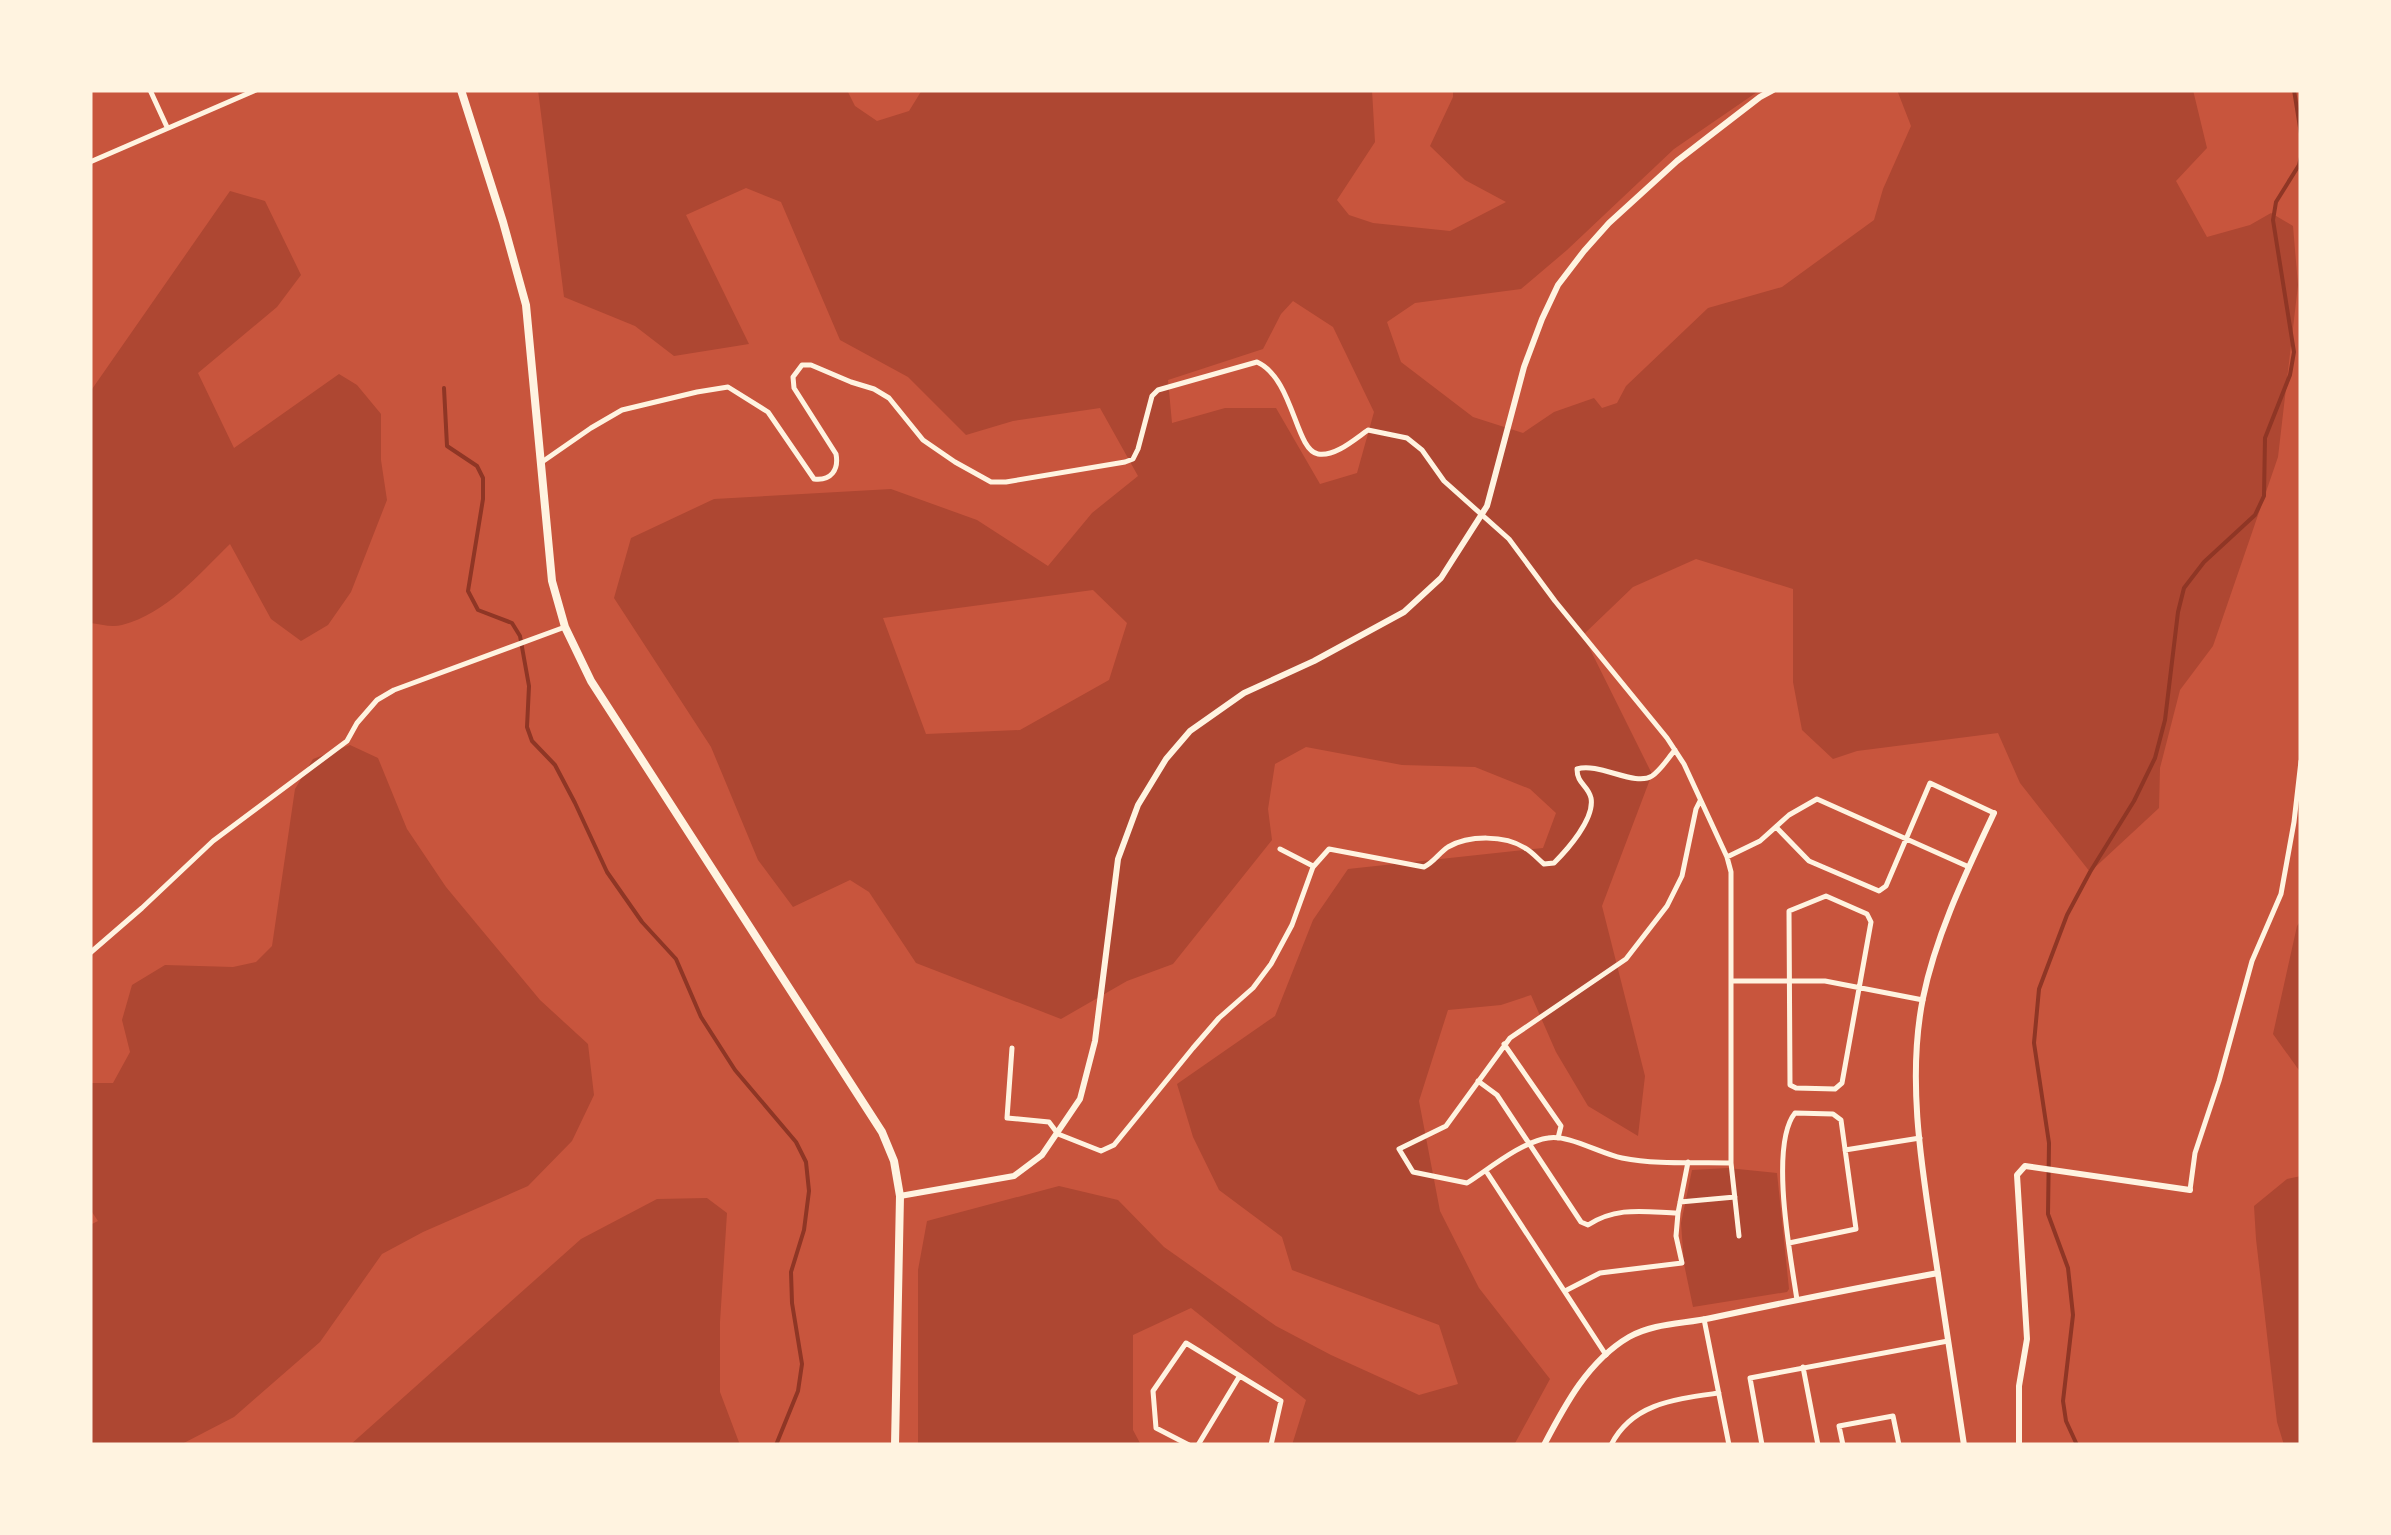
<svg xmlns="http://www.w3.org/2000/svg" width="2391" height="1535" font-family="'Playfair Display',serif">
  <rect width="100%" height="100%" fill="#c8553d"/>
  <path fill="#ae4732" fill-rule="evenodd" d="M538,90H847L855,106L877,121L909,111L922,90H1372L1375,142L1337,200L1349,215L1373,223L1450,231L1506,202L1465,180L1430,146L1453,97V90H1760L1674,149L1567,250L1521,289L1415,303L1387,322L1401,362L1473,417L1523,433L1554,412L1594,398L1602,408L1617,403L1626,386L1708,308L1782,287L1874,220L1883,189L1911,126L1897,90H2193L2207,148L2176,181L2207,237L2250,225L2271,213L2293,226L2298,285L2278,457L2213,646L2180,690L2160,768L2159,808L2090,872L2020,783L1998,733L1857,751L1833,759L1802,730L1793,682V589L1696,559L1633,587L1583,635L1652,774L1602,906L1645,1076L1638,1136L1588,1106L1556,1052L1531,995L1501,1005L1448,1010L1419,1101L1440,1211L1479,1288L1550,1379L1514,1445H1292L1306,1400L1191,1308L1133,1335V1430L1141,1445H918V1270L927,1221L1059,1186L1118,1200L1164,1247L1276,1326L1331,1355L1419,1395L1458,1384L1439,1325L1292,1270L1282,1237L1219,1190L1193,1137L1177,1084L1275,1016L1313,920L1348,869L1543,848L1556,813L1530,789L1475,767L1402,765L1306,747L1275,764L1268,809L1272,840L1173,964L1127,981L1061,1019L916,963L869,892L850,880L793,907L758,860L711,747L614,598L631,538L714,499L891,489L977,520L1048,566L1092,513L1138,476L1100,408L1013,421L966,435L908,377L840,340L781,202L746,188L686,215L749,344L674,356L635,326L564,297ZM1293,301L1333,327L1374,412L1357,473L1320,484L1276,408H1225L1172,423L1168,380L1263,349L1281,314ZM1093,590L1127,623L1109,680L1020,730L926,734L883,618Z
    M230,191L265,201L301,275L277,307L198,373L234,448L339,374L357,385L381,414V460L387,500L351,592L328,625L301,641L271,619L230,544C197,576 167,613 122,625C112,628 100,624 90,623V392Z
    M350,745L378,758L407,829L446,887L540,1000L588,1044L594,1095L572,1141L528,1186L423,1232L382,1254L320,1342L234,1417L180,1445H90V1225L98,1221L90,1209V1083H113L130,1052L122,1020L132,985L165,965L233,967L256,962L272,946L295,789L313,759Z
    M2301,920V1073L2273,1034L2297,926Z
    M1728,1168L1777,1173L1789,1289L1787,1292L1693,1307L1684,1264L1681,1223L1692,1170Z
    M2301,1176V1445H2284L2277,1422L2256,1239L2254,1206L2287,1179Z
    M707,1198L727,1213L720,1322V1392L740,1445H350L581,1239L657,1199Z"/>
  <g fill="none" stroke-linecap="round" stroke-linejoin="round">
    <path stroke="#8f3625" stroke-width="4" d="M2294,90L2301,134
      M444,388L447,446L477,466L483,478V499L468,591L478,610L512,623L520,636L529,686L527,727L532,741L555,765L575,803L607,872L642,922L676,959L701,1017L735,1070L796,1142L806,1162L809,1191L804,1230L791,1272L792,1303L802,1364L798,1391L776,1445
      M2077,1445L2066,1421L2063,1401L2073,1315L2068,1268L2048,1214L2049,1143L2034,1043L2039,989L2067,915L2090,872L2134,801L2155,758L2165,720L2178,612L2184,588L2204,562L2255,515L2264,496L2265,438L2290,375L2294,352L2273,220L2276,202L2299,165L2301,157"/>
    <path stroke="#fff3e0" stroke-width="5" d="M150,90L167,127
      M90,162L256,90
      M542,462L591,428L622,410L697,392L728,387L768,412L814,479C831,481 839,470 836,454L794,388L793,377L802,365H811L851,382L874,389L889,398L923,440L955,462L991,482H1006L1125,462L1133,459L1138,449L1152,396L1158,390L1257,362C1294,379 1295,450 1318,454C1335,457 1355,439 1368,430L1407,438L1422,450L1444,481L1509,539L1555,601L1667,738L1684,764L1727,857L1731,872V1163L1739,1236
      M1700,801L1696,809L1682,876L1667,906L1626,959L1510,1038L1446,1126L1399,1149L1413,1172L1467,1183C1489,1169 1521,1142 1548,1138C1568,1134 1601,1154 1622,1158C1657,1165 1696,1162 1731,1163
      M1776,827L1809,861L1879,891L1886,886L1930,783L1994,813
      M1280,849L1313,866
      M1727,857L1760,841L1789,815L1817,799L1969,867
      M1826,896L1867,914L1871,922L1842,1083L1835,1089L1796,1088L1790,1085L1789,911Z
      M90,953L142,908L213,841L347,741L357,723L377,700L394,690L565,627
      M1732,981H1825L1923,1000
      M1504,1044L1561,1126L1558,1138
      M1012,1048L1007,1118L1049,1122L1058,1134L1101,1151L1114,1145L1193,1048L1219,1018L1253,988L1271,964L1292,925L1313,867L1329,849L1424,867C1434,862 1439,853 1448,847C1469,835 1505,835 1525,848C1532,852 1538,859 1544,864L1554,863C1567,850 1595,819 1591,798C1588,785 1577,784 1577,769C1599,762 1635,787 1652,776C1661,770 1668,758 1675,750
      M1478,1081L1497,1095L1581,1222L1588,1225C1617,1206 1645,1212 1678,1213
      M1845,1150L1920,1138
      M1486,1171L1606,1355
      M2190,1190L2195,1153L2219,1081L2252,961L2281,894L2294,822L2301,761
      M1680,1202L1735,1197
      M1789,1243L1856,1229L1841,1120L1833,1114L1795,1113C1769,1145 1791,1259 1797,1300
      M1565,1291L1600,1273L1682,1263L1676,1236L1678,1213L1688,1162
      M1704,1319L1729,1445
      M1803,1367L1818,1445
      M1189,1445L1156,1428L1153,1391L1186,1343L1281,1401L1271,1445
      M1198,1445L1239,1377
      M1611,1445C1632,1403 1676,1399 1719,1393
      M1762,1445L1750,1378L1948,1341
      M1843,1445L1839,1426L1893,1416L1899,1445"/>
    <path stroke="#fff3e0" stroke-width="6" d="M900,1196L1014,1176L1042,1155L1080,1099L1095,1041L1118,859L1138,805L1166,759L1190,731L1244,693L1314,661L1404,612L1441,578L1487,506L1524,367L1542,319L1558,285L1584,251L1609,223L1677,161L1760,97L1773,90
      M1544,1445C1565,1405 1588,1361 1629,1337C1654,1323 1683,1324 1711,1318C1786,1302 1862,1287 1938,1273
      M1964,1445C1954,1377 1943,1309 1933,1241C1921,1163 1907,1077 1923,998C1936,934 1966,873 1994,813
      M2019,1445V1386L2027,1339L2017,1175L2025,1166L2190,1190"/>
    <path stroke="#fff3e0" stroke-width="8" d="M461,90L503,222L526,305L552,581L565,627L591,681L882,1132L894,1161L900,1196L895,1445"/>
  </g>
  <rect width="2391" height="1535" fill="none" stroke="#fff3e0" stroke-width="185"/>
</svg>
